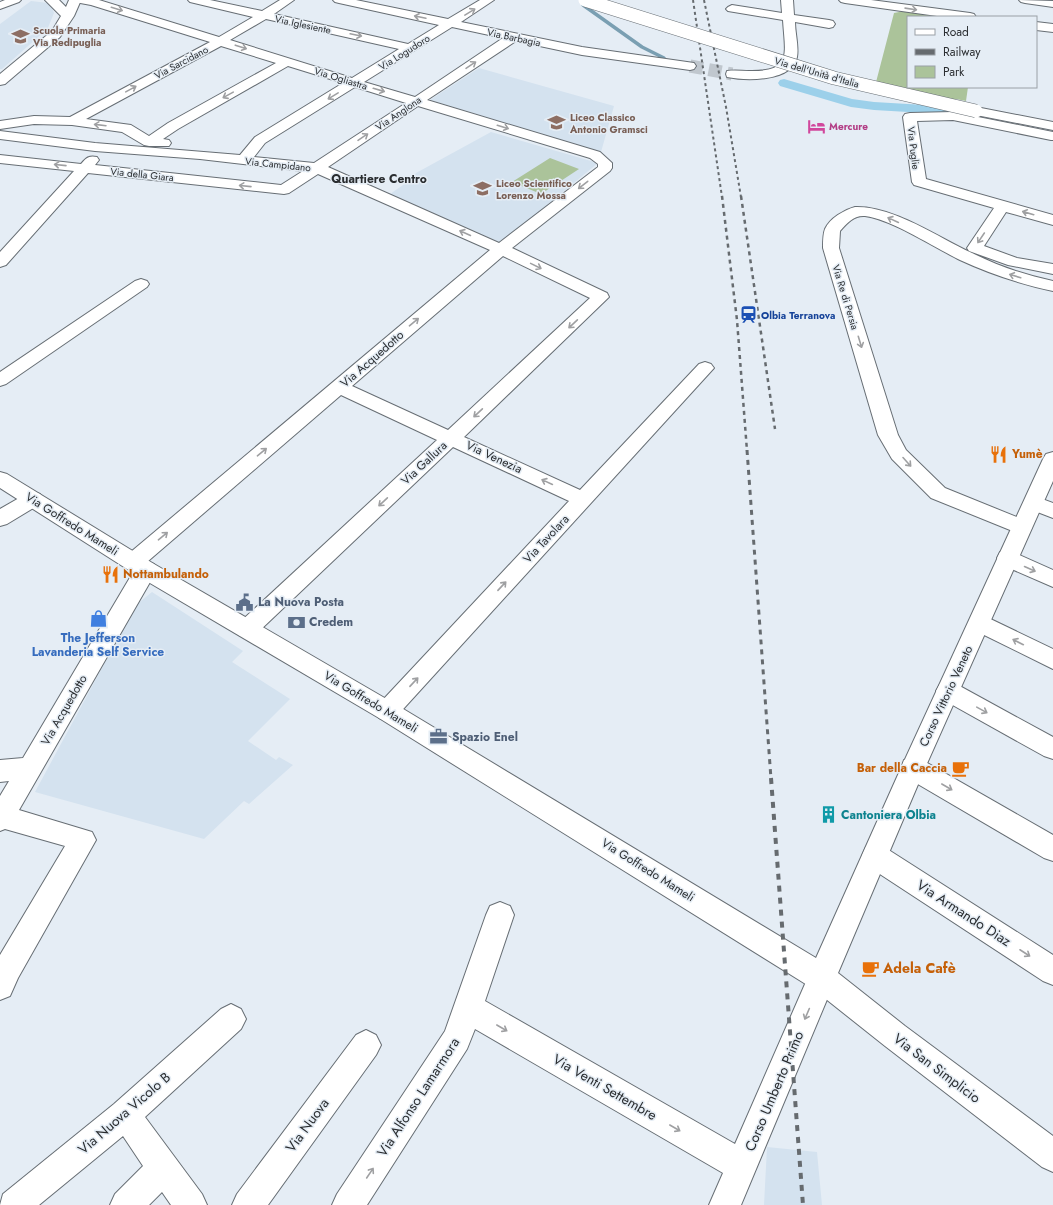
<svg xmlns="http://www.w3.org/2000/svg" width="1053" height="1205" font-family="Jost,sans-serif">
  <rect width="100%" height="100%" fill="#e5edf5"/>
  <path fill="#d4e2ef" d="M31,1L48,3L52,8L54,13L47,30H53L45,31L2,69H0V24Z
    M479,68L614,106L601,152L430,100Z
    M491,132L598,163L517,230L499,242L390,194L406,183L416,173Z
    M152,592L243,651L232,662L290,699L248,741L276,760L279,757L293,765L249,804L244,801L204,839L35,792L136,605Z
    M767,1147L817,1152L822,1205H764Z"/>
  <path fill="#abc39a" d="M904,11L949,17H908V87H968L966,101L956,99L955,103L875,86L894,13Z
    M550,158L579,169L541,194L512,182Z"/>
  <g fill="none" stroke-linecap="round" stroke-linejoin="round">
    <path stroke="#7a9fb2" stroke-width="3.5" d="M583,5L642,47L664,58"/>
    <path fill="#9cd0ea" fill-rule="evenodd" d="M784,79L852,99L874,102L959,107L964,108L965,111L964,114L959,115L874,110L851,107L780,86L778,83L780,80Z"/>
    <path stroke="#c0c7ce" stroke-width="13" stroke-dasharray="13 6" stroke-linecap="butt" d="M690,66L732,74"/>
    <defs>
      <path id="minor" d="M5,0H21L19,2L0,9V2Z
        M73,0H99L219,37L253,17L190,2L188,0H210L262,11L280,0H294L274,14L408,44L439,25L339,3L335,2L333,0H356L448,19L480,0H494L461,22L582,47L694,63L696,66L694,69L690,70L582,55L516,41L427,100L600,152L612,163V168L610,171L512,248L607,293L609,297L464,437L580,490L699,364L705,362L711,364L714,368L395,718L387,721L379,718L375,711L379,704L569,501L453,447L255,635L247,638L239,635L236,629L239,623L437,440L341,395L147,562L154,564L157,570L19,810L92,832L96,840L18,978L10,996L0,1000V955L65,846L5,829L0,831V796L9,781L0,782V760L23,758L135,569L126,568L123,562L126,556L490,250L318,174L289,193L284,194L88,173L6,265L0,267V252L74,171L0,163V155L81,164C86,158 89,155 97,157L99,160L95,165L281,185L303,171L200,159L95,151L0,139V131L95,143L240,155L255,137L343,83L288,66L178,129L163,139L169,140L171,143L169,146H149L144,145L122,132L72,125L34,124L0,129V121L34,116L70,117L210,42L91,5L75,2ZM266,19L399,49L352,78L230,40ZM452,27L503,38L415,97L364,82ZM221,46L276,63L168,123L149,136L131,125L86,119ZM355,87L406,103L314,163L254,157L265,143ZM418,106L590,158L598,164V167L499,243L328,167ZM503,256L590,298L448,430L352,386Z
        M781,0H793L794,15L829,20L833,21L835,24L833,27L829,28L795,22C795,33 799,47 797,57C792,82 746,81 727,77L726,74L727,71C735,70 742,71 749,71C793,72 785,54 783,20L728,11L726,9L728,7L732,5L782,13Z
        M839,0H871L970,13L974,14L976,17H944L845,3L841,2Z
        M1019,0L1053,1V7L1025,3L1021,2Z
        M1036,22L1053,24V32L1036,30Z
        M953,112L1053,132V140H1051L953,120L917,121L926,179L1053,215V225L1006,212L984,246L1017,258L1053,264V274L1008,265L969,251L967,248L994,208L914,185L912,182L903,117L905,114L910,113Z
        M855,207C894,206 937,237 972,253C998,266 1025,275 1053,281V291C1021,284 990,274 960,260C935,248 891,219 865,216C854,215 847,223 840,231L839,248L898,435L906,450L945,488L1029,522L1032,527L1029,532L1022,534L1015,532L931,498L892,459L878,435L823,248C823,242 823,234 825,229C830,218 844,210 855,207Z
        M141,279L147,281L149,284L147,287L6,384L0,386V372L135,281Z
        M33,492L40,494L43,499L40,504L7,524L0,526V509L26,494Z
        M1034,496L1053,503V518L1027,508L1024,503L1027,498Z
        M1008,550L1053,570V587L1000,564L997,558L1000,552Z
        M980,614L1053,649V669L972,629L969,623L972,617Z
        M948,681L956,684L1053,737V759L1044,756L940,698L936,691L940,684Z
        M913,757L922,760L1053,835V861L1044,858L904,776L901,768L904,760Z
        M875,844L884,847L1053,955V985L1043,981L866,865L862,856L866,847Z
        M500,902L510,906L514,915L485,1001L735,1144L812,968L822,964L832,968L836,978L741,1205H709L723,1173L475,1029L467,1049L367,1205H332L337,1194L445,1031L486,915L490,906Z
        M231,1004L241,1009L246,1019L241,1029L145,1117L202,1194L207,1205H171L162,1192L149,1205H110L115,1194L143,1166L123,1136L39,1205H0L3,1194L114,1104L221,1009Z
        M366,1030L376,1035L381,1045L376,1055L268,1205H232L237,1194L356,1035Z"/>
      <path id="major" d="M45,0H59L66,7L69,0H81L74,16L60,37L5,84L0,85V74L52,31L61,16Z
        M976,107L1053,122V130L971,114L969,111L971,108Z
        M1053,452V481L925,768L838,973L905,1026L1053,1136V1172L1042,1167L885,1046L812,988L379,718L138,576L0,488V472L7,474L154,564L395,704L816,958L901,768L1043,459L1046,454Z"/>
    </defs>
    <use href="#minor" stroke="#676e74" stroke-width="2"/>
    <use href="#major" stroke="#676e74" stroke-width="2"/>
    <use href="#minor" fill="#fff" fill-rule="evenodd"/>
    <use href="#major" fill="#fff" fill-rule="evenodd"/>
    <path stroke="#666b6f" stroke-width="2" stroke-dasharray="3 3" stroke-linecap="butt" d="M693,0L722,197
      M704,0L726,107L741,197"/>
    <path stroke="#666b6f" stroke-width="2.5" stroke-dasharray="4 4" stroke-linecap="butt" d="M722,196L737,320L747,451
      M741,196L775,429"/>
    <path stroke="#666b6f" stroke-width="3" stroke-dasharray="5 5" stroke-linecap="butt" d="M747,450L771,779"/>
    <path stroke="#666b6f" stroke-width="4" stroke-dasharray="6 6" stroke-linecap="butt" d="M771,778L803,1205"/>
    <defs>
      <path id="major-bridge" d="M585,0L834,78L976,111"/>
    </defs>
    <use href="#major-bridge" stroke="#676e74" stroke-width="14" stroke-linecap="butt"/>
    <use href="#major-bridge" stroke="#fff" stroke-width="13"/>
  </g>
  <defs><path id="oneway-shaft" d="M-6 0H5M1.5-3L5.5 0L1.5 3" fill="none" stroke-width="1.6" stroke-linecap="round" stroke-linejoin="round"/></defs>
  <g stroke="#9fa0a2">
    <use href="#oneway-shaft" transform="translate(117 9) rotate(17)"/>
    <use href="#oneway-shaft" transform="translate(911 9) rotate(8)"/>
    <use href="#oneway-shaft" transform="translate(470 12) rotate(-31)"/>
    <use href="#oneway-shaft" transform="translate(420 17) rotate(-168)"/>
    <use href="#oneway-shaft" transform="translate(356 35) rotate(12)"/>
    <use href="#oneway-shaft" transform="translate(241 47) rotate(18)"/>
    <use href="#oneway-shaft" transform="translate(471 65) rotate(-34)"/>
    <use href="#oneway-shaft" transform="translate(131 89) rotate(-29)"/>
    <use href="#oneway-shaft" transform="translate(379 90) rotate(16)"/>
    <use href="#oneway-shaft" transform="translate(228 95) rotate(151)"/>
    <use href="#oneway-shaft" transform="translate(333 96) rotate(149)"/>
    <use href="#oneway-shaft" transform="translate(100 125) rotate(-173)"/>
    <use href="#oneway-shaft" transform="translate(503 127) rotate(17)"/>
    <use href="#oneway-shaft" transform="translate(363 137) rotate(-34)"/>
    <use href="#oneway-shaft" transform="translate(60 165) rotate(-174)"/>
    <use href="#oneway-shaft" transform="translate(583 185) rotate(142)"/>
    <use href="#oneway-shaft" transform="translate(245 186) rotate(-174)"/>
    <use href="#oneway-shaft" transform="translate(1028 213) rotate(-164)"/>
    <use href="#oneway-shaft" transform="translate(893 220) rotate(-155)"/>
    <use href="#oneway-shaft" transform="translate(465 233) rotate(-156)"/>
    <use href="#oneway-shaft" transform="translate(981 238) rotate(124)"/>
    <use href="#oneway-shaft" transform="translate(536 266) rotate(26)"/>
    <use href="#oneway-shaft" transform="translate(1015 276) rotate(-163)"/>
    <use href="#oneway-shaft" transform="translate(414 322) rotate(-40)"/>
    <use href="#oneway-shaft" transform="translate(573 324) rotate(137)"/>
    <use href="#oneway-shaft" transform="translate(860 342) rotate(73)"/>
    <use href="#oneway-shaft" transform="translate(478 413) rotate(137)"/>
    <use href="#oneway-shaft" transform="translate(262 452) rotate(-40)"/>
    <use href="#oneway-shaft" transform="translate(907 462) rotate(48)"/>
    <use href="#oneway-shaft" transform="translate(547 482) rotate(-155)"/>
    <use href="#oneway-shaft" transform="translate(383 502) rotate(137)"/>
    <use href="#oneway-shaft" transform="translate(163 536) rotate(-40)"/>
    <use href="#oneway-shaft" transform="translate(1030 569) rotate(24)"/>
    <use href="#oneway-shaft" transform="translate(502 586) rotate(-47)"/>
    <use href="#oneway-shaft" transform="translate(1018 642) rotate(-153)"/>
    <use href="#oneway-shaft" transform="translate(414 682) rotate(-47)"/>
    <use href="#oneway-shaft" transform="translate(982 710) rotate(29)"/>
    <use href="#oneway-shaft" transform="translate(947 787) rotate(30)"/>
    <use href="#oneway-shaft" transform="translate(1025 953) rotate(33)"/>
    <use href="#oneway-shaft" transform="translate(807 1014) rotate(113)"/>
    <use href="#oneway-shaft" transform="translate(502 1028) rotate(30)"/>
    <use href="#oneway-shaft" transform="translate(675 1128) rotate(30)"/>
    <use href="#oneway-shaft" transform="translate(370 1173) rotate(-56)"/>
  </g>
  <defs>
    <symbol id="school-bare" viewBox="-9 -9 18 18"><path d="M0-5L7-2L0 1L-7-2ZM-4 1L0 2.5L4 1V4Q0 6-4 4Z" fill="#8d6e63" stroke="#e5edf5" stroke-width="2.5" paint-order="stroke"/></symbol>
    <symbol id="hotel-bare" viewBox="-9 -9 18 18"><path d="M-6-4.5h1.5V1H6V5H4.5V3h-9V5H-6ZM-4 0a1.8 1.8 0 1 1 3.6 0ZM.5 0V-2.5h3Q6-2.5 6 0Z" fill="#d1479c" stroke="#e5edf5" stroke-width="2.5" paint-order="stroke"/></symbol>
    <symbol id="station-bare" viewBox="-9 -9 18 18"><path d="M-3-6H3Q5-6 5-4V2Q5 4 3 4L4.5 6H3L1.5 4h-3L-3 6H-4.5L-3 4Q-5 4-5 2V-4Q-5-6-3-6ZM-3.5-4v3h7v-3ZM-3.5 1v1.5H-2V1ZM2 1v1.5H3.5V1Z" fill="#1a4fb4" stroke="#e5edf5" stroke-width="2.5" paint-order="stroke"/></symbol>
    <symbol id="restaurant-bare" viewBox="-9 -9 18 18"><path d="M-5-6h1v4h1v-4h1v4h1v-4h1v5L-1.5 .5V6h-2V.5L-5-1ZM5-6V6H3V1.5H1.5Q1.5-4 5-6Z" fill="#e8710a" stroke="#e5edf5" stroke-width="2.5" paint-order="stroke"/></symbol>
    <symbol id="civic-bare" viewBox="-9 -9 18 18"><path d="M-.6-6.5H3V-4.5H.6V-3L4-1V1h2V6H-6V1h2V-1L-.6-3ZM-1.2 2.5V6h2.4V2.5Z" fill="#5c6f8a" stroke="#e5edf5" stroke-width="2.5" paint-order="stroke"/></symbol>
    <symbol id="shop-bare" viewBox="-9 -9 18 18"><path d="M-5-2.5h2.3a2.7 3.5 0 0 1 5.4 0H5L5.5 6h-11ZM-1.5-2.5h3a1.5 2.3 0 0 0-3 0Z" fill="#3f7fe0" stroke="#e5edf5" stroke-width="2.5" paint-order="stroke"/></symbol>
    <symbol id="bank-bare" viewBox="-9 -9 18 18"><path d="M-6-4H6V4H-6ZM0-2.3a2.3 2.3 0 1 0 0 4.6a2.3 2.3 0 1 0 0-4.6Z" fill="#5c6f8a" stroke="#e5edf5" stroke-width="2.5" paint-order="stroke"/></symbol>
    <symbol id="office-bare" viewBox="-9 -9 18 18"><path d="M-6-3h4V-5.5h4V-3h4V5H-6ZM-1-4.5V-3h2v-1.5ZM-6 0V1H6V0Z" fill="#5c6f8a" stroke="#e5edf5" stroke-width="2.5" paint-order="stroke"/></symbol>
    <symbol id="cafe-bare" viewBox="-9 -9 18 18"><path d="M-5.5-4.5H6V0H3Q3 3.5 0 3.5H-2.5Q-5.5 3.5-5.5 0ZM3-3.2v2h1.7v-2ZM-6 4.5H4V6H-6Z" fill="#e8710a" stroke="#e5edf5" stroke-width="2.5" paint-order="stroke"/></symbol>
    <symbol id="building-bare" viewBox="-9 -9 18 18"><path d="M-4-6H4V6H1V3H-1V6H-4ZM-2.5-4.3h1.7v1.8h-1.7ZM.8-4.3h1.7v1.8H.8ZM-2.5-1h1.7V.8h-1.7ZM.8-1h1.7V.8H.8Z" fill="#0f9aa8" stroke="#e5edf5" stroke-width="2.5" paint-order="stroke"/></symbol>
  </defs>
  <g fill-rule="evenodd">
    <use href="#school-bare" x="8" y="24" width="25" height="25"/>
    <use href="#school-bare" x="544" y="110" width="25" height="25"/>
    <use href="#hotel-bare" x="804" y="114" width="25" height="25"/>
    <use href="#school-bare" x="470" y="176" width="25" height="25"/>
    <use href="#station-bare" x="736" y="302" width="25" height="25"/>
    <use href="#restaurant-bare" x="986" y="442" width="25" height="25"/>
    <use href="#restaurant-bare" x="98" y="562" width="25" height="25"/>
    <use href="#civic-bare" x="232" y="590" width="25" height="25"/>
    <use href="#shop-bare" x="86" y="606" width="25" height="25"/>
    <use href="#bank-bare" x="284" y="610" width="25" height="25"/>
    <use href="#office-bare" x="426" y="724" width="25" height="25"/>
    <use href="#cafe-bare" x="948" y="756" width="25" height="25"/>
    <use href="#building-bare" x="816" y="802" width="25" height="25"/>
    <use href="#cafe-bare" x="858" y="956" width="25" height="25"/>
  </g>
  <g text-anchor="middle" stroke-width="3" stroke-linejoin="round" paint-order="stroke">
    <g font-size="10" fill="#2a2d30" stroke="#e5edf5">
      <text transform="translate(303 24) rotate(12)" y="4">Via Iglesiente</text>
      <text transform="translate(514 37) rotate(12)" y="4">Via Barbagia</text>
      <text transform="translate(404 52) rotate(-32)" y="4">Via Logudoro</text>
      <text transform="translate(181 62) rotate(-28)" y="4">Via Sarcidano</text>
      <text transform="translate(817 72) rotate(16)" y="4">Via dell'Unità d'Italia</text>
      <text transform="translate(341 78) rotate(17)" y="4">Via Ogliastra</text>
      <text transform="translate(398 113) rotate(-34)" y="4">Via Anglona</text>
      <text transform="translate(914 148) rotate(83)" y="4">Via Puglie</text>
      <text transform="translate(278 164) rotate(6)" y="4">Via Campidano</text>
      <text transform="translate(142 174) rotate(6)" y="4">Via della Giara</text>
      <text transform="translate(846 297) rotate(73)" y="4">Via Re di Persia</text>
    </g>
    <g font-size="10" font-weight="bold" fill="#785e54" stroke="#e5edf5" text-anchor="start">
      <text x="33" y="34">Scuola Primaria<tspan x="33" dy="12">Via Redipuglia</tspan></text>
      <text x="570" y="121">Liceo Classico<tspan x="570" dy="12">Antonio Gramsci</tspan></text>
      <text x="496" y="187">Liceo Scientifico<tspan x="496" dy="12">Lorenzo Mossa</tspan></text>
    </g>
    <g font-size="10" font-weight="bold" fill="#b23c85" stroke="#e5edf5" text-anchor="start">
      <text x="829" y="130">Mercure</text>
    </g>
    <g font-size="10" font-weight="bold" fill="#164399" stroke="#e5edf5" text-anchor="start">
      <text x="761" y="319">Olbia Terranova</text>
    </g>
    <g font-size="12" font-weight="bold" fill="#2a2d30" stroke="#e5edf5">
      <text x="379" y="183">Quartiere Centro</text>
    </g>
    <g font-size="12" fill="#2a2d30" stroke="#e5edf5">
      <text transform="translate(372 359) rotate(-41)" y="4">Via Acquedotto</text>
      <text transform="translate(494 457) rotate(25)" y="4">Via Venezia</text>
      <text transform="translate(424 463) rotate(-43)" y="4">Via Gallura</text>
      <text transform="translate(72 524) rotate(32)" y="4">Via Goffredo Mameli</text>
      <text transform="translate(546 539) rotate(-47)" y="4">Via Tavolara</text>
      <text transform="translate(946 696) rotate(-65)" y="4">Corso Vittorio Veneto</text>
      <text transform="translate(371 702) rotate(31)" y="4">Via Goffredo Mameli</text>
      <text transform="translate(64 710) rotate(-60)" y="4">Via Acquedotto</text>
      <text transform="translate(648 870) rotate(32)" y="4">Via Goffredo Mameli</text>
    </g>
    <g font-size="12" font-weight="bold" fill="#c56008" stroke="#e5edf5" text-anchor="start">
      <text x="1012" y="458">Yumè</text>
      <text x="123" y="578">Nottambulando</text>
      <text x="947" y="772" text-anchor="end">Bar della Caccia</text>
    </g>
    <g font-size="12" font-weight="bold" fill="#4e5e75" stroke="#e5edf5" text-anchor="start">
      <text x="258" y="606">La Nuova Posta</text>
      <text x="309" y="626">Credem</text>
      <text x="452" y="741">Spazio Enel</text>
    </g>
    <g font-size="12" font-weight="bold" fill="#366cbe" stroke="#e5edf5">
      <text x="98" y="642">The Jefferson<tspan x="98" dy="14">Lavanderia Self Service</tspan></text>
    </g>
    <g font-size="12" font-weight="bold" fill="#0d838f" stroke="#e5edf5" text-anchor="start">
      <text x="841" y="819">Cantoniera Olbia</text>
    </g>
    <g font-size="14" fill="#2a2d30" stroke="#e5edf5">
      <text transform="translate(964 913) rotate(33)" y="5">Via Armando Diaz</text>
      <text transform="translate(937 1068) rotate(37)" y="5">Via San Simplicio</text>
      <text transform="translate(605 1087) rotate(30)" y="5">Via Venti Settembre</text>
      <text transform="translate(774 1091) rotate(-67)" y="5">Corso Umberto Primo</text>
      <text transform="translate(418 1097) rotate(-57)" y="5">Via Alfonso Lamarmora</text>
      <text transform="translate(124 1113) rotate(-41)" y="5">Via Nuova Vicolo B</text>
      <text transform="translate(307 1125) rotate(-54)" y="5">Via Nuova</text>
    </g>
    <g font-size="14" font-weight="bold" fill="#c56008" stroke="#e5edf5" text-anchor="start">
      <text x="883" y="973">Adela Cafè</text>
    </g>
  </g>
  <rect x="907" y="16" width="130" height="72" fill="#e5edf5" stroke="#9aa0a6"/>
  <rect x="915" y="29" width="20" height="6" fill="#ffffff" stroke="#9aa0a6"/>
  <text x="943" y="36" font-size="12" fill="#2a2d30">Road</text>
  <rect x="915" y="49" width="20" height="6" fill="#666b6f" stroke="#9aa0a6"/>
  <text x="943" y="56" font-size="12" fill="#2a2d30">Railway</text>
  <rect x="915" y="66" width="20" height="12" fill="#abc39a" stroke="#9aa0a6"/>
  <text x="943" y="76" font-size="12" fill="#2a2d30">Park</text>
</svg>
